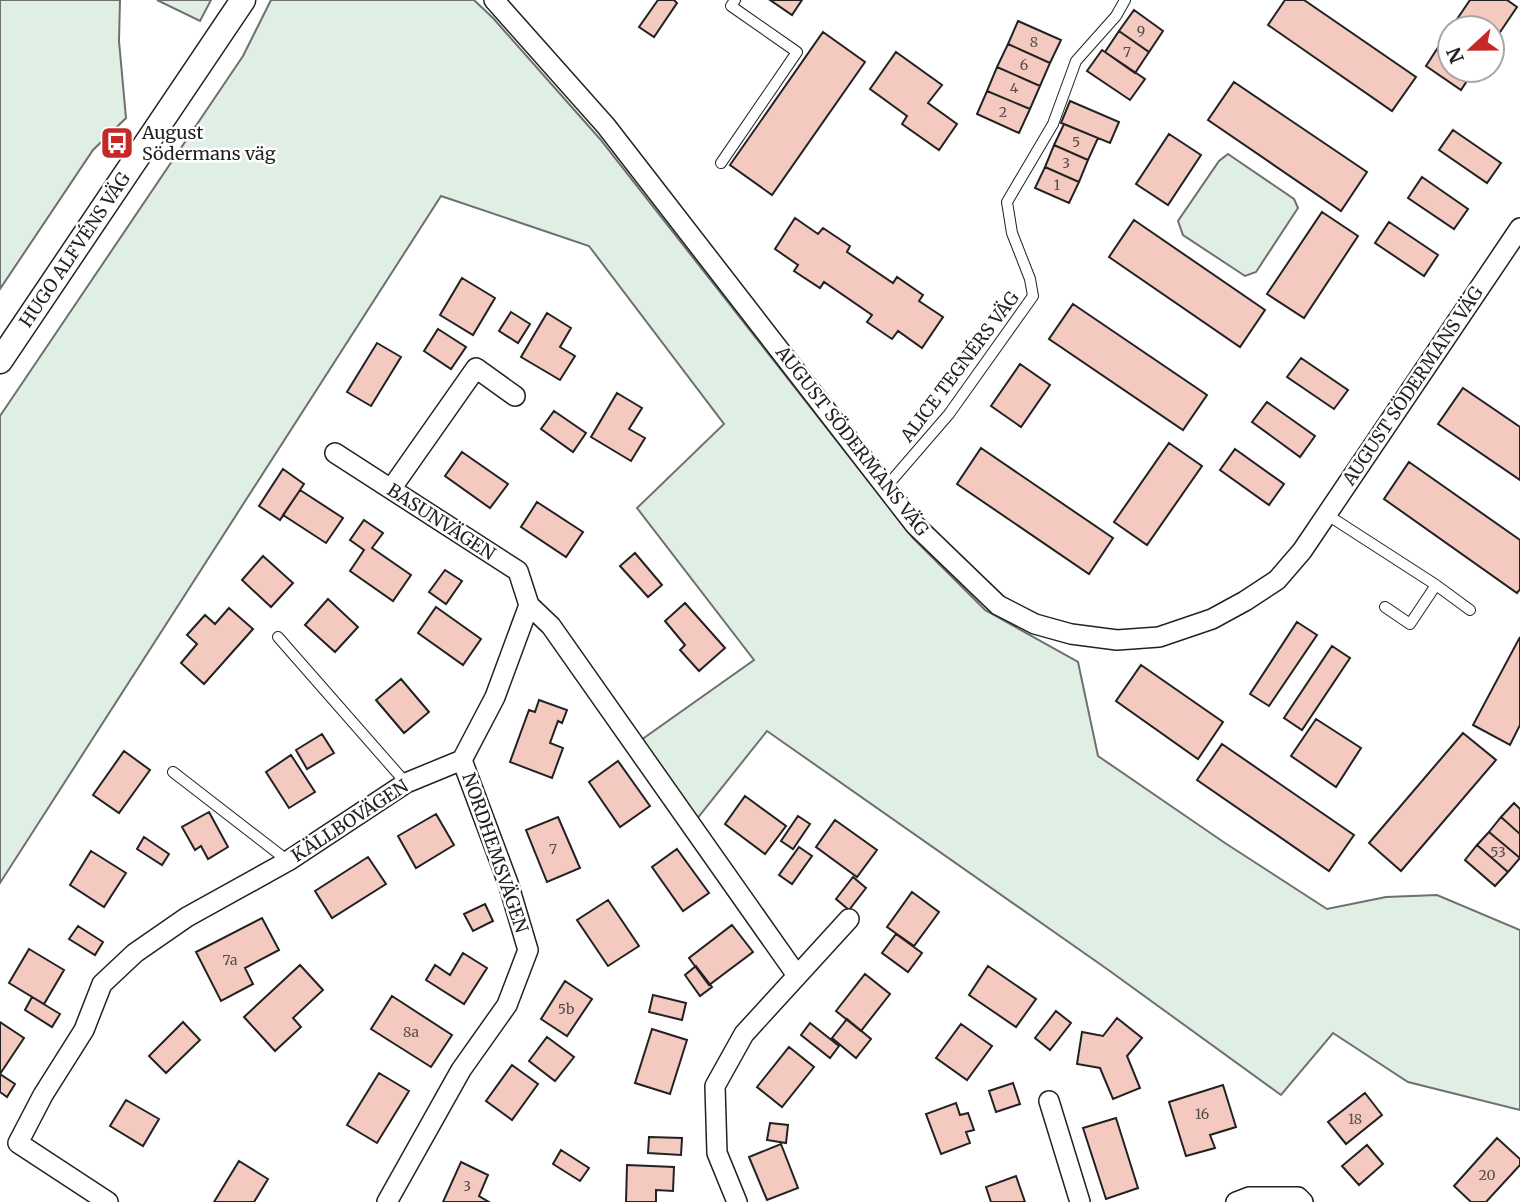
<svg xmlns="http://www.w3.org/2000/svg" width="1520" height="1202" font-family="Merriweather,serif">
  <rect width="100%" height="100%" fill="#fff"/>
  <path fill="#e0efe3" stroke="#6f6f6f" stroke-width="2" d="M0,0H120L119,41L126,118L93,150L0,289Z
    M157,0H211L200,21Z
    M271,0H474L493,18L600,139L913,538L985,610L1078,662L1098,756L1225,843L1327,909L1386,897L1437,895L1520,930V1110L1408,1082L1333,1033L1281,1095L1107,969L767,731L692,825L634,745L754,660L637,508L724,424L589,246L441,196L0,883V416L243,56Z
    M1228,154L1294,199L1298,208L1256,272L1245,276L1183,235L1178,221L1219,161Z"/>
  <path fill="#f3c9c0" stroke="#222" stroke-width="2" d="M658,0H674L677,3L654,37L639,27Z
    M770,0H802L792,15Z
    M1285,0H1304L1416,77L1392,111L1268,25Z
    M1470,0H1507L1517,7L1492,44V28H1451Z
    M1134,10L1163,31L1149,52L1119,31Z
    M1018,21L1061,40L1050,63L1008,44Z
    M1450,29V70H1474L1461,90L1426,66Z
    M1119,31L1149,52L1135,73L1105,52Z
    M823,32L865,62L772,195L730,165Z
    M1008,44L1050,63L1040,86L997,67Z
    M1102,50L1145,79L1130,100L1087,71Z
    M896,52L942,85L928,103L957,124L939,150L902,124L907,116L870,89Z
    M997,67L1040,86L1030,109L987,91Z
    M1234,82L1367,172L1341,211L1208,120Z
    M987,91L1030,109L1019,133L977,114Z
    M1070,101L1119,122L1110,143L1061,123Z
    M1064,124L1098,138L1088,160L1054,145Z
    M1453,130L1501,163L1487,183L1439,150Z
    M1169,134L1201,155L1168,205L1136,184Z
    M1054,145L1088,160L1079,182L1045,167Z
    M1045,167L1079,182L1069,203L1035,188Z
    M1422,177L1468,209L1454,229L1408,198Z
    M1322,212L1358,236L1304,318L1267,294Z
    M795,218L818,234L823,228L850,246L847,252L893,283L897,277L923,295L919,301L943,317L922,348L898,331L892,339L867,322L872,315L824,282L820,288L794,271L798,265L775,249Z
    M1134,220L1265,310L1240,347L1109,257Z
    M1389,222L1438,255L1424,276L1375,243Z
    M462,278L495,298L473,335L440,315Z
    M1073,304L1207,395L1183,430L1049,339Z
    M511,312L530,324L518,343L499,331Z
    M547,313L571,328L560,347L575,356L560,380L521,357Z
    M438,329L466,347L451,369L424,351Z
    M377,343L401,357L371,406L347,392Z
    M1301,358L1348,390L1334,409L1287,377Z
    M1020,364L1050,385L1021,427L991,406Z
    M1463,388L1520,427V480L1438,424Z
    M617,393L642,408L629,429L645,438L631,461L591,437Z
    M1267,402L1315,436L1300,457L1252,422Z
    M554,411L586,433L573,452L541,429Z
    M1169,443L1202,466L1147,545L1114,522Z
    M981,448L1113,538L1089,574L957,484Z
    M1235,449L1284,484L1269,505L1220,470Z
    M462,452L508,484L490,508L445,476Z
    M1409,462L1520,540V589L1517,593L1384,499Z
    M283,469L304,484L280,520L259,506Z
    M300,490L343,518L326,543L283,515Z
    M537,502L583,532L566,557L521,527Z
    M364,520L383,533L372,548L411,575L393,601L350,571L364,550L350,540Z
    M635,553L662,585L648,597L620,566Z
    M263,556L293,583L271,607L242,580Z
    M445,570L462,581L446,604L429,592Z
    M328,599L358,627L335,652L305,625Z
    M685,603L725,648L699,671L680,650L685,645L665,621Z
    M436,607L481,639L463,665L418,633Z
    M229,608L253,629L204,684L181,663L197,644L187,635L205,615L215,624Z
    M1297,622L1317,635L1269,706L1250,694Z
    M1520,637V725L1510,745L1473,725Z
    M1332,646L1350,658L1302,730L1284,718Z
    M1141,665L1223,722L1198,759L1116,701Z
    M401,679L429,712L404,733L376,700Z
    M539,700L567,710L562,723L558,721L550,743L563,748L552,778L510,762L529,710L535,712Z
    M1316,719L1361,748L1336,787L1291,756Z
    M1463,733L1496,760L1401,871L1369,843Z
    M322,734L334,753L307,769L296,750Z
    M1222,744L1354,835L1329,871L1197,780Z
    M124,751L150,770L119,813L93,795Z
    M291,755L315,792L289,808L266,772Z
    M618,761L650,806L620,827L589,782Z
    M745,796L786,826L765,854L725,824Z
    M1514,803L1520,809V834L1501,817Z
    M209,812L228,847L208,859L201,846L195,850L182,827Z
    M436,814L454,845L416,868L398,836Z
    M798,816L810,824L793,849L781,841Z
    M558,817L580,868L547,882L526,830Z
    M1501,817L1520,834V858L1489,832Z
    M835,820L877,850L857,877L816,847Z
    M1489,832L1520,858L1508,872L1477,845Z
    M144,837L169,854L162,865L137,849Z
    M1477,845L1508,872L1495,886L1465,860Z
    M799,847L812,856L792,884L779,875Z
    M677,849L709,893L683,911L652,867Z
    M91,851L126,873L104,907L70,885Z
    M368,857L386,884L332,918L315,891Z
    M853,877L866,888L849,910L836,899Z
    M912,892L939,912L914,946L887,927Z
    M608,900L639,946L608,966L577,920Z
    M485,904L493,921L473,931L464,914Z
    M262,918L279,950L245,968L253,984L221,1001L196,952Z
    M732,925L753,952L709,985L689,958Z
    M78,926L103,942L95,955L69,939Z
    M896,934L922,953L908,972L882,953Z
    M29,949L64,970L44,1004L9,983Z
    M463,953L487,968L464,1004L426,980L435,965L450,975Z
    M300,965L323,990L293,1018L301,1027L275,1051L244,1017Z
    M696,966L712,987L700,996L685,975Z
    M988,966L1036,999L1016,1027L969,995Z
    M865,974L890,994L861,1031L836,1011Z
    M565,981L592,999L567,1036L541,1019Z
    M653,995L686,1003L682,1020L649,1012Z
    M392,996L452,1035L431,1067L371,1029Z
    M32,997L60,1014L52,1027L25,1010Z
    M1056,1011L1071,1023L1050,1050L1035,1038Z
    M1117,1018L1142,1038L1127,1056L1140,1088L1113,1099L1100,1068L1077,1064L1082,1032L1103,1036Z
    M847,1019L871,1039L856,1058L832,1038Z
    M0,1022L24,1038L0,1074Z
    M183,1022L200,1040L166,1073L149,1056Z
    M810,1023L839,1046L830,1058L801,1035Z
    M961,1024L992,1046L967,1080L936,1058Z
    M652,1029L687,1040L670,1094L635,1083Z
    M547,1037L574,1057L555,1081L529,1061Z
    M789,1047L814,1067L782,1107L757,1087Z
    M512,1065L538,1084L512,1120L486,1101Z
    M379,1073L409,1091L377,1143L347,1125Z
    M0,1074L15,1084L7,1097L0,1092Z
    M1013,1083L1020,1104L996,1112L989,1091Z
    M1223,1085L1236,1127L1210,1135L1215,1148L1186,1156L1169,1102Z
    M1365,1093L1382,1115L1346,1144L1328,1122Z
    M126,1100L159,1119L143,1146L110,1126Z
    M956,1103L960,1115L968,1113L974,1130L966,1132L970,1143L941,1154L926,1114Z
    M1116,1118L1138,1188L1106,1199L1083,1128Z
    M770,1123L788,1125L786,1143L767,1140Z
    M649,1137L682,1138L681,1155L648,1153Z
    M1497,1138L1520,1159V1165L1486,1202H1471L1454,1186Z
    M781,1144L798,1188L767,1200L749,1157Z
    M1367,1145L1383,1164L1359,1185L1342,1166Z
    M561,1150L589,1168L580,1181L553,1164Z
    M239,1161L268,1179L254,1202H214Z
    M461,1162L488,1175L479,1196L489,1202H443Z
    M627,1165L674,1167L673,1191L656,1190V1202H626Z
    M1016,1176L1025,1202H991L986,1187Z"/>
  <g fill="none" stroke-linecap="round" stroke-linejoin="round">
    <defs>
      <path id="service" d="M721,163L797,52L731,6L735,0
        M886,487L949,414L1033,296L1030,279L1012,233L1007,202L1053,124L1076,61L1116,16L1125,0
        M1326,514L1436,585L1470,610
        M1385,607L1410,624L1436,585
        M278,637L406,783
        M173,772L288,861"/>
      <path id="minor" d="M494,0L606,126L915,525L998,605L1035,624L1071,634L1117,640L1159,637L1212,619L1245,601L1277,580L1302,551L1520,228
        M335,453L518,571L529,605
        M391,489L476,368L515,396
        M1049,1101L1080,1202
        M108,1202L18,1143L43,1095L84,1030L102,984L135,953L187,917L288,861L406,783L462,760L495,697L529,605L551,626L796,974
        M387,1202L461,1070L507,1005L528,950L508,883L462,760
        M737,1202L717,1153L715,1086L744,1034L849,919
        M1236,1202L1249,1197H1298L1303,1202"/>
      <path id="tertiary" d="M0,361L243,0"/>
    </defs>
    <use href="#service" stroke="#222" stroke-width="12"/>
    <use href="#minor" stroke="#222" stroke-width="22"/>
    <use href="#tertiary" stroke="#222" stroke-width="27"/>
    <use href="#service" stroke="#fff" stroke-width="10"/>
    <use href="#minor" stroke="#fff" stroke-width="19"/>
    <use href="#tertiary" stroke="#fff" stroke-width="24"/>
  </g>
  <defs>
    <symbol id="bus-square" viewBox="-11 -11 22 22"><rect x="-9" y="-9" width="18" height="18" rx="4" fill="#c62828" stroke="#fff"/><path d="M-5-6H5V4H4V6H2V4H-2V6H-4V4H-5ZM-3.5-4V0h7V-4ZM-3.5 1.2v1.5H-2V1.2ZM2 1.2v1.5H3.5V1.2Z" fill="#fff"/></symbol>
  </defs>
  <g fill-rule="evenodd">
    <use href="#bus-square" x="98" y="124" width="38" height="38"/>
  </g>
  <g text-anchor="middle" stroke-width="5" stroke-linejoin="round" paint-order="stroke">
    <g font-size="14" fill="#564c4a">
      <text x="1141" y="36">9</text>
      <text x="1034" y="47">8</text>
      <text x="1127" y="57">7</text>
      <text x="1024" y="70">6</text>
      <text x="1014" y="93">4</text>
      <text x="1003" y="117">2</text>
      <text x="1076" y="147">5</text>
      <text x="1066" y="168">3</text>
      <text x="1057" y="190">1</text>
      <text x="553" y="854">7</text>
      <text x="1498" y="857">53</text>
      <text x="230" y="965">7a</text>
      <text x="566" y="1014">5b</text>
      <text x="411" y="1037">8a</text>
      <text x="1202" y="1119">16</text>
      <text x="1355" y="1124">18</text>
      <text x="1487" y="1180">20</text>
      <text x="467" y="1191">3</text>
    </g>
    <g font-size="18" fill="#222" stroke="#fff" text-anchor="start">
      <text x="142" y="139">August<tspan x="142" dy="21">Södermans väg</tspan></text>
    </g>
    <g font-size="18" fill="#222" stroke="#fff">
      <text transform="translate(75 250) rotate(-56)" y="6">HUGO ALFVÉNS VÄG</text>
      <text transform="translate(960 367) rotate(-53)" y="6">ALICE TEGNÉRS VÄG</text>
      <text transform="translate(1413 386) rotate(-56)" y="6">AUGUST SÖDERMANS VÄG</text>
      <text transform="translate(852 441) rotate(52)" y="6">AUGUST SÖDERMANS VÄG</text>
      <text transform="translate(441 522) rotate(33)" y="6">BASUNVÄGEN</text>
      <text transform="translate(350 821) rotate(-33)" y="6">KÄLLBOVÄGEN</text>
      <text transform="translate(495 853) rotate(71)" y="6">NORDHEMSVÄGEN</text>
    </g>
  </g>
  <g transform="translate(1471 49) rotate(248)"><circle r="33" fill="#ffffff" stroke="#a7a7a7" stroke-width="2"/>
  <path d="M0-5L12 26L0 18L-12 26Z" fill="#c62828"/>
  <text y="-10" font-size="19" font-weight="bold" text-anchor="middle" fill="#222222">N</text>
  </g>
</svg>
